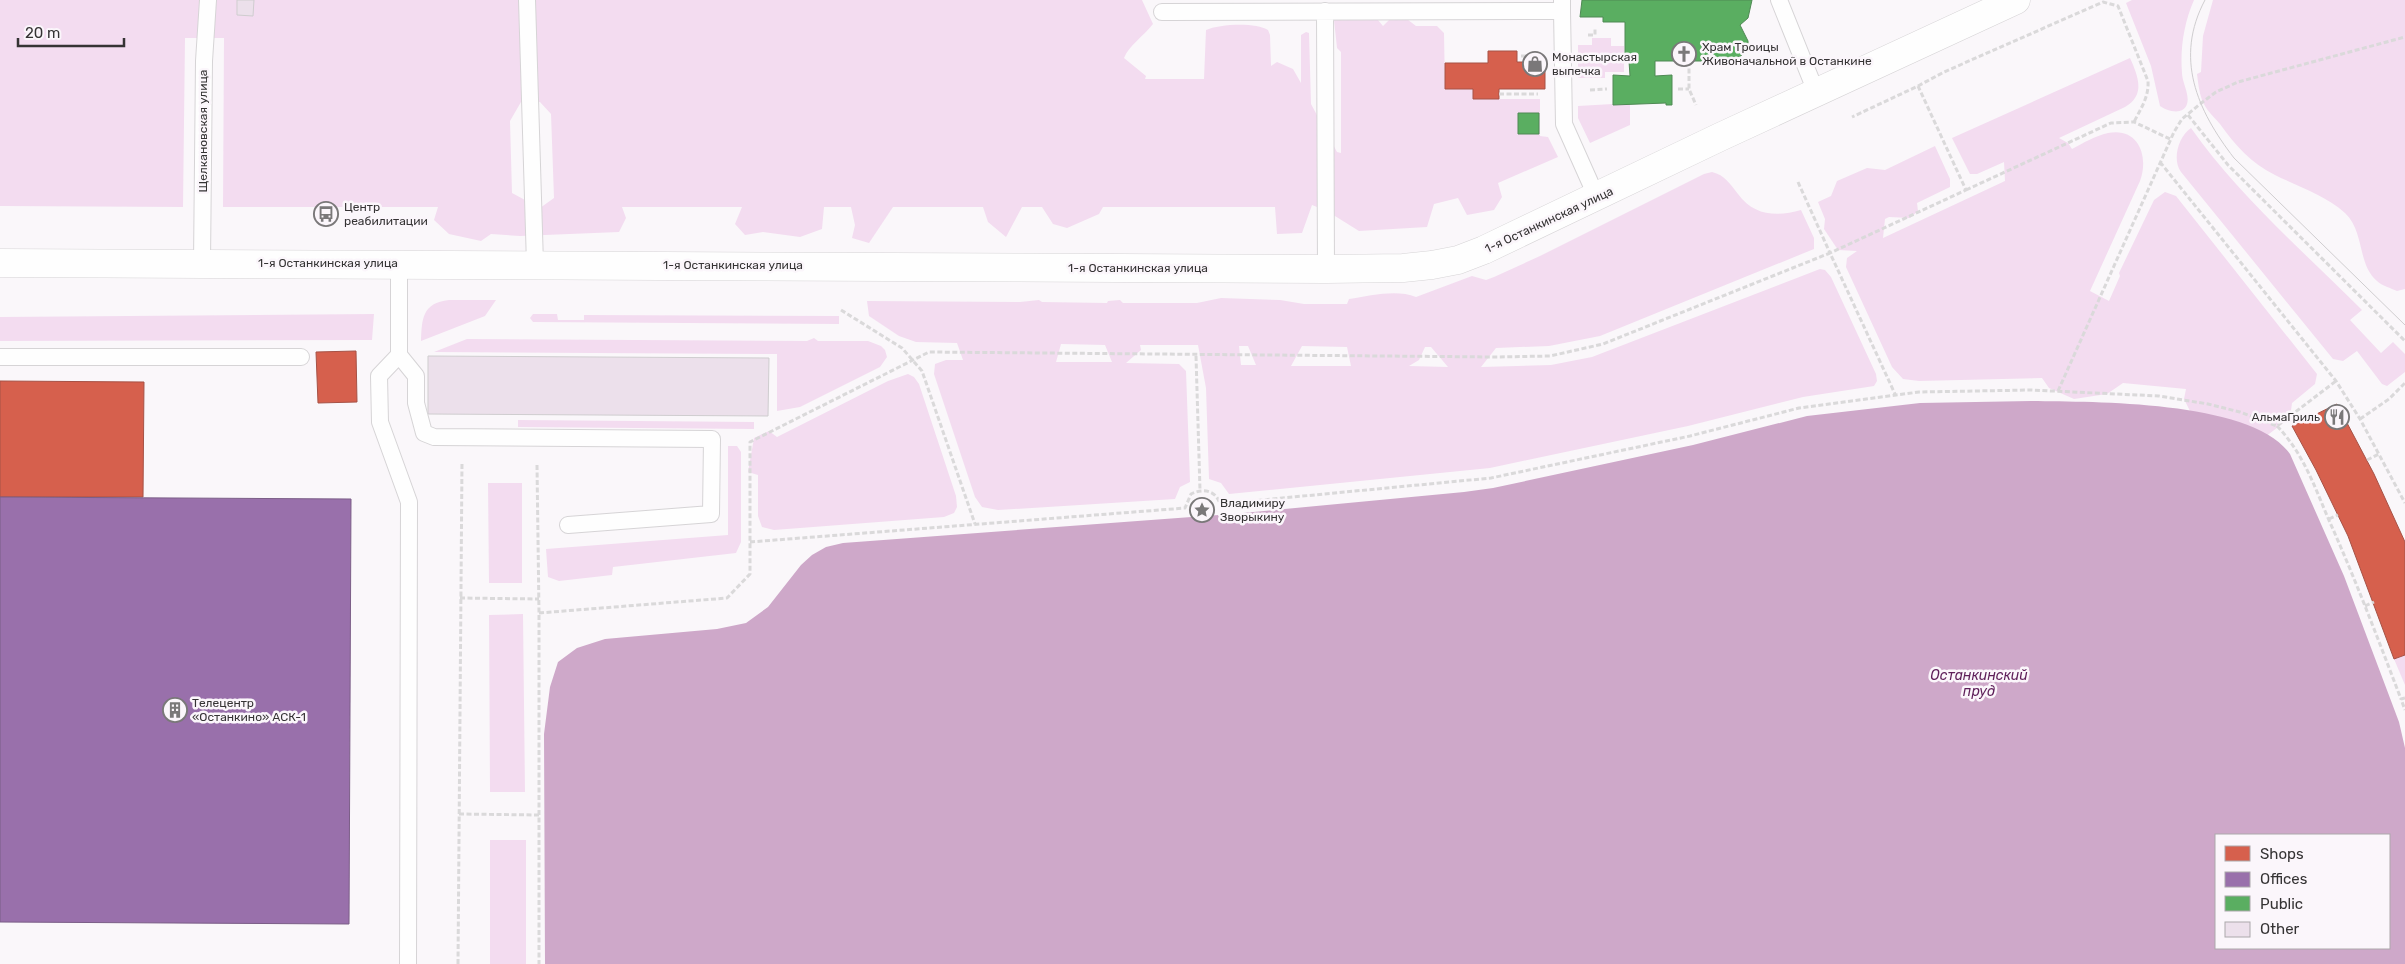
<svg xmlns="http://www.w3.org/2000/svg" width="2405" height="964" font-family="Rubik,sans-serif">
  <rect width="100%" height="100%" fill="#faf7fa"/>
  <path fill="#f3dcf0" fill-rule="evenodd" d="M0,0H1142L1153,24C1144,36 1129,45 1124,58L1146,76L1145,79H1204L1206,30C1219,24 1256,22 1268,30L1270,35L1271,66L1277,62L1293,69L1301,83V35L1306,32L1309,33L1311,104L1337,152L1341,153V52L1337,48L1334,20L1344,11L1372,13L1383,26L1390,19L1403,16L1416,26H1437L1444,33L1445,89H1473L1474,99H1540V136L1548,137L1558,157L1498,183L1502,197L1494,210L1467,215L1458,198L1434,204L1427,227L1359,231L1327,211L1312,205L1302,233L1277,234L1275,207H1103L1099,214L1067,228L1053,224L1042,207H1022L1006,237L988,222L983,207H893L869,243L852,238L855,225L851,207H824L822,229L800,237L763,232L745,235L735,224L742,207H622L626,218L619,232L520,236L491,234L481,241L449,234L434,220L438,207H223L224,38H185L183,207L0,206ZM521,102H540L551,114L554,198L540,208L512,193L510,121Z
    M2132,0H2194C2184,23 2180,48 2182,73C2182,82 2190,95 2187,104C2183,116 2167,111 2160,106L2151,66L2126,3Z
    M2213,0H2405V289L2397,291C2391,288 2382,286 2377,281C2357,264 2365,232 2345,213C2325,195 2299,187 2275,175C2251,163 2235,145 2220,124C2213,116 2206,110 2202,100C2199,92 2198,82 2197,74L2201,72L2203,36Z
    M1592,38H1611V46H1624V72H1605V78H1578V45H1592Z
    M2130,58C2138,76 2146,95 2125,107L2059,138L2068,143L2072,149C2083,143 2095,136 2108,133C2139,127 2149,157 2140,181L2090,291L2109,301L2120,276L2119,273L2154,200L2165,192L2176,196L2317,374L2315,384L2292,403L2290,418L2261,440L2190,411L2184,399L2186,389L2123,383L2107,394L2074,399L2049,388L2042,378L1919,381L1903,379L1892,367L1846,267L1847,258L1857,251L1838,250L1824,229L1825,219L1818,202L1831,196L1837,181L1867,168L1885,170L1935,146L1950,179V187L1917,203L1918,211L1910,218L1889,217L1885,219L1883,238L2005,181L2004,162L1977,174H1970L1952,138Z
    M1630,103V125L1590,143L1578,118V106Z
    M2191,128C2239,196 2304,252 2362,310L2350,320L2381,353L2393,342L2405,354V372L2387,386L2382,384L2357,351L2343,361L2333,359L2181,172C2172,160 2178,137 2191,128Z
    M1712,172C1725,175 1730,184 1738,194C1754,216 1777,217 1801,210L1814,238V249L1600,336L1549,346L1496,348L1481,367L1551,365L1592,357L1820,269L1825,270L1831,277L1876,374L1877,381L1874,386L1803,397L1688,426L1490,468L1229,494L1221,483L1209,479L1206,388L1198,345H1140L1141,350L1126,363L1179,364L1186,371L1190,482L1180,487L1175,499L998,510L982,507L975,497L934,374L935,364L946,360H963L957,343L916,342L899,336L869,316L867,301L1020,302L1039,300L1042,302L1107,303L1108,301L1120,300L1123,303H1197L1221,298L1280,300L1304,304H1347L1349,299C1370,296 1396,289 1416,297L1472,276L1486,280L1494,277L1540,256L1704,174ZM1061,344L1105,345L1112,362H1056ZM1239,346H1248L1256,365H1241ZM1302,346L1347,347L1351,366H1291ZM1425,347H1431L1448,367L1409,366L1419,360Z
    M449,300H496L485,316L421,341C422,319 422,303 449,300Z
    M374,314L372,340L0,341V317Z
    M533,314H557L558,320H584V315L839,316V324L533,322L530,318Z
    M814,338L818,341H868L881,346L885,350L887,357L880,367L800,407L777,411V354L434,352L467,339L807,341Z
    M908,374L914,377L919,384L956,496L957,507L954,513L944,517L774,530L762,527L758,516V475L748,472L754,438L769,431L777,437L888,381Z
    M518,420L754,422V429L518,427Z
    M728,446H737L741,452V542L736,553L613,567L612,575L559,581L548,577L546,549L728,535Z
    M488,483H522V583H489Z
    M523,614L525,792H490L489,615Z
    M2405,655V685L2394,659Z
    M490,840H526V964H490Z"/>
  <path fill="#cea8c9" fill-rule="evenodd" d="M2031,401C2094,402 2252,400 2290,454L2344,576L2399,722L2405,748V964H545L544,734L550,687L558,662L577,648L605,639L717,629L746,623L768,607L801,565L812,555L826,547L843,543L1232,514L1464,492L1493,488L1693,445L1807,416L1920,403ZM2216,835H2389V948H2216Z"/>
  <path fill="#d6604d" stroke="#a65246" d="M1488,51H1517V62H1545V89H1499V99H1473V89H1445V63H1488Z
    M356,351L357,402L318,403L316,352Z
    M0,381L144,382L143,497H0Z
    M2337,404L2374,474L2405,542V655L2394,659L2348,536L2316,470L2292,426Z"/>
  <path fill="#9970ab" stroke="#7b5e87" d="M0,497L351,499L349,924L0,922Z"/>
  <path fill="#5aae61" stroke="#4f8954" d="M1582,0H1752L1748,18L1740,25L1748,41V47L1741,56L1728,61H1655V76L1672,75V105H1666V103L1613,105V75L1630,76L1629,61H1625V22H1603V17H1580Z
    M1518,113H1539V134H1518Z"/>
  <path fill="#ece0eb" stroke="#cfcdcf" d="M237,0H254L253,16L237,15Z
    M428,356L769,358L768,416L428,414Z"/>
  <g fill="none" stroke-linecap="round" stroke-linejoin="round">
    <defs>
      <path id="lane" d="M527,0L535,264
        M1779,0L1816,92
        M1325,11L1326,269
        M1562,11L1564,124L1597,198
        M1162,12L1562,11V0
        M202,263L204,61L208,0
        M399,263V355L379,376L380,422L409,502L408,964
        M399,355L416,376V403L424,433L434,437L712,439L711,514L568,525
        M0,357H301"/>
      <path id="secondary" d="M0,263L1326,269L1403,268L1432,265L1458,260L1484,250L1720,137L2016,0"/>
    </defs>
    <use href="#lane" stroke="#d6d4d6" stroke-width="18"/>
    <use href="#secondary" stroke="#d6d4d6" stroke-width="29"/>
    <path stroke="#dad9da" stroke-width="3" stroke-dasharray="5 2.5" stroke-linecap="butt" d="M1588,35H1595V27
      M1521,56H1538
      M1689,61V89L1696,105
      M1918,86L1944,72L2103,2L2118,6L2148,81C2149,97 2141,108 2134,122
      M1678,89H1689
      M1590,90L1607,89
      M1499,94H1538
      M2188,115L2228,165L2405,341
      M2160,162L2336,381L2360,419L2405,503
      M1798,182L1830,253L1966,190L1918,86L1852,117
      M1966,190L2111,123L2134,122L2170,139
      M841,310L902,348L922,371L975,524
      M1196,356L1200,490
      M2058,391L2174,132L2182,119L2200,104L2216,92L2238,82L2405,37
      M2360,419L2389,399L2405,383
      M2277,426C2303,453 2314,485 2328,518C2355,578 2378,639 2401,699
      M2367,460L2379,454
      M537,465L539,613V964
      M2329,519L2338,515
      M750,542L1185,508L1191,494C1203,488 1216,490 1220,504L1491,478L1690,436L1799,408L1919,392L2031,390L2159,396L2208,404L2240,412L2277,426L2336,381
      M460,598L539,599
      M2365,606L2374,602
      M539,613L727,598L750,574V442L929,352L1496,357L1550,356L1603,344L1830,253L1895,394
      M2405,698L2401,699L2405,710
      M459,814L539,815
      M458,964L462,462"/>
    <use href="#lane" stroke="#fefefe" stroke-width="16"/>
    <use href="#secondary" stroke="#fefefe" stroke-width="28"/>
    <path stroke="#cfcdcf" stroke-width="1" d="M2205,0C2174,58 2197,110 2234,158L2405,325"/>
  </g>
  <defs>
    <symbol id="church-ring" viewBox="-11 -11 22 22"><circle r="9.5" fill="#fbf6fb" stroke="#7a7879" stroke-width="1.5"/><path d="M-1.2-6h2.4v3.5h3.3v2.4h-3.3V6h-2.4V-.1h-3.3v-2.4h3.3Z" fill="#7a7879"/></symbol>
    <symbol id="shop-ring" viewBox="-11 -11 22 22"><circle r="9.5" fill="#fbf6fb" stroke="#7a7879" stroke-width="1.5"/><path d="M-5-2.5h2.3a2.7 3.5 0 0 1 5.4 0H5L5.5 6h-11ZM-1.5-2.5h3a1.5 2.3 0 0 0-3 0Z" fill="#7a7879"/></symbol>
    <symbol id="bus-ring" viewBox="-11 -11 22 22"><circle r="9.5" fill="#fbf6fb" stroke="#7a7879" stroke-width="1.5"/><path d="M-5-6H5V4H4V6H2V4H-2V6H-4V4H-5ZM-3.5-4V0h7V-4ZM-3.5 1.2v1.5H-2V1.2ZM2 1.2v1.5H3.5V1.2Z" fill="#7a7879"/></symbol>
    <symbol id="restaurant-ring" viewBox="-11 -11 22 22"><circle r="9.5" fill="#fbf6fb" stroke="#7a7879" stroke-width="1.5"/><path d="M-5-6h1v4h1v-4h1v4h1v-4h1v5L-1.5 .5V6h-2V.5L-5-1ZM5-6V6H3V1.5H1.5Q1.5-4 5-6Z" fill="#7a7879"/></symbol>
    <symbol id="sight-ring" viewBox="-11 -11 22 22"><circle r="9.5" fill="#fbf6fb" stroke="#7a7879" stroke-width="1.5"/><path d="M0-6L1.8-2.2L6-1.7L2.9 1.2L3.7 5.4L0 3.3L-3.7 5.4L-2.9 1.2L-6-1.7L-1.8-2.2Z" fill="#7a7879"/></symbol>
    <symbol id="building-ring" viewBox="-11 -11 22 22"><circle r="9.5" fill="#fbf6fb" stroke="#7a7879" stroke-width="1.5"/><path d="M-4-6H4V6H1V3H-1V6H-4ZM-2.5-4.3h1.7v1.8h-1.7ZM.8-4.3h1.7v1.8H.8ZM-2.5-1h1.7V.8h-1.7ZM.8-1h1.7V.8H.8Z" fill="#7a7879"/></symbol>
  </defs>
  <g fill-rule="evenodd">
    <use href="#church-ring" x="1670" y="40" width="28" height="28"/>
    <use href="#shop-ring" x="1521" y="50" width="28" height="28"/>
    <use href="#bus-ring" x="312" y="200" width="28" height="28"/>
    <use href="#restaurant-ring" x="2323" y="403" width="28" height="28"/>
    <use href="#sight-ring" x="1188" y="496" width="28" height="28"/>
    <use href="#building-ring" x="161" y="696" width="28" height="28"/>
  </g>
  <g text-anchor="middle" stroke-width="5" stroke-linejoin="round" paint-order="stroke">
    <g font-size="12" fill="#353334" stroke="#fbf6fb" text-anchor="start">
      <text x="1702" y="51">Храм Троицы<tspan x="1702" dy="14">Живоначальной в Останкине</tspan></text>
      <text x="1552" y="61">Монастырская<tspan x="1552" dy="14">выпечка</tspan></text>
      <text x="344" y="211">Центр<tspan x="344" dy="14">реабилитации</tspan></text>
      <text x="2320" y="421" text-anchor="end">АльмаГриль</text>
      <text x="1220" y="507">Владимиру<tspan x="1220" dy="14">Зворыкину</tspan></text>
      <text x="192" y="707">Телецентр<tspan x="192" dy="14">«Останкино» АСК-1</tspan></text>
    </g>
    <g font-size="12" fill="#353334" stroke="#fbf6fb">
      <text transform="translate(203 131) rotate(-90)" y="4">Щелкановская улица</text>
      <text transform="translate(1549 220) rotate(-25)" y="4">1-я Останкинская улица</text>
      <text x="328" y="267">1-я Останкинская улица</text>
      <text x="733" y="269">1-я Останкинская улица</text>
      <text x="1138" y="272">1-я Останкинская улица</text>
    </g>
    <g font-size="14" font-style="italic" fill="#5e1e59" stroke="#fbf6fb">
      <text x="1979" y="680">Останкинский<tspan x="1979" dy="16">пруд</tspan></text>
    </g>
  </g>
  <rect x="2215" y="834" width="175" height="115" fill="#fbf6fb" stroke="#aca8ab"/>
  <rect x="2225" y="846" width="25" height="15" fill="#d6604d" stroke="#aca8ab"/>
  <text x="2260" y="859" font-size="15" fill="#353334">Shops</text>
  <rect x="2225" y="872" width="25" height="15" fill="#9970ab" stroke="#aca8ab"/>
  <text x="2260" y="884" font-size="15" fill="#353334">Offices</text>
  <rect x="2225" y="896" width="25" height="15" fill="#5aae61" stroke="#aca8ab"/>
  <text x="2260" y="909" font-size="15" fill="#353334">Public</text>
  <rect x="2225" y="922" width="25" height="15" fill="#ece0eb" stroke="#aca8ab"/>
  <text x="2260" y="934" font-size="15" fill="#353334">Other</text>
  <path d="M18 38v8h106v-8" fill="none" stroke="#353334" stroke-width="2.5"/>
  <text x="25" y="38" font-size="15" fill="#353334" stroke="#fbf6fb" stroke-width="4" paint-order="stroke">20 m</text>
</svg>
